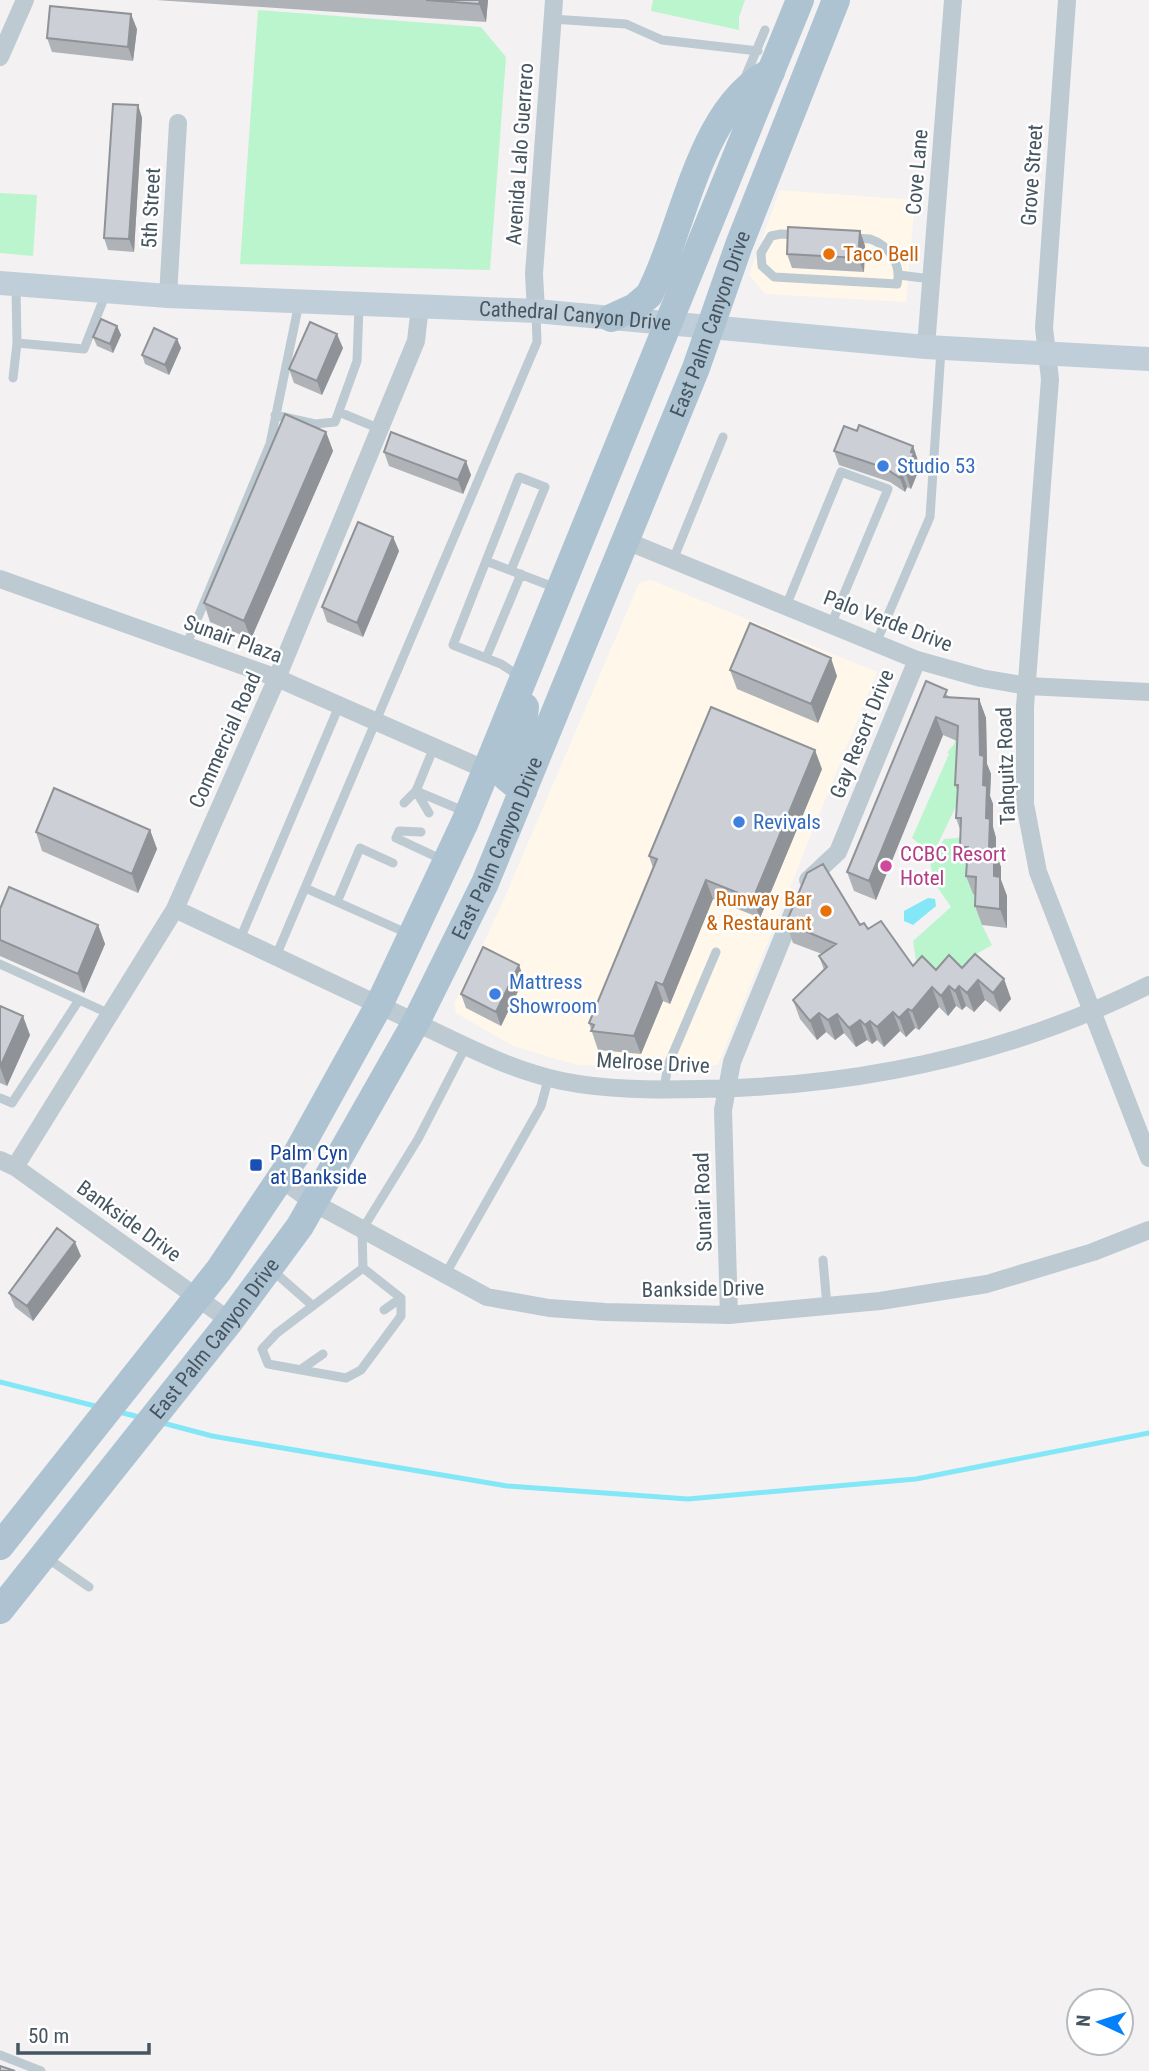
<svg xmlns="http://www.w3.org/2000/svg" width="1149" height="2071" font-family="'Roboto Condensed',sans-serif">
  <rect width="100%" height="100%" fill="#f3f1f1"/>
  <path fill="#fef7ea" d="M780,190L915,200L906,302L765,294L749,275Z
    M651,580L877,672L718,1065L676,1068L577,1065L513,1046L456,1013L454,1004L501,906L639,583Z"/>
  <path fill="#bbf5ce" d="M653,0H745L739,17V30L651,11Z
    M258,10L481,27L506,57L490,270L240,264Z
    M0,193L37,195L33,256L0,253Z
    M960,723L961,796L933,854L925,862L918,843L912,838L949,754L947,753L954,744Z
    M968,837L982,896V925L992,945L973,956L983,972L925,975L917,966L913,941L951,907L936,885L930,863L944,839Z"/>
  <path fill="#83e7f7" d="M928,898L935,899L936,906L913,925L904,921V911Z"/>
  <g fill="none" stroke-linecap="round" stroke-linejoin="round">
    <path stroke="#83e7f7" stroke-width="5" d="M0,1382L99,1407
      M119,1412L143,1418
      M159,1422L212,1436L507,1486L688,1499L916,1479L1149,1433"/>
    <path stroke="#bdcad2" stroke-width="9" d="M552,19L626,24L662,40L758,51
      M744,80L765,30
      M781,234L870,239C889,245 902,265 897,284L774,277L762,266L761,253L771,236Z
      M899,275L931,279
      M17,343L84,349L106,293
      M13,378L17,343L16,286
      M339,412L380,429
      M275,415L315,424L335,422L357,361L359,307
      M673,560L723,437
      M486,561L556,588
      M511,570L545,487L519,477L453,645L501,664L521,677
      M786,606L841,472L888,489L831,625
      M876,643L930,517L941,350
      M186,646L270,444L299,303
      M486,658L521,574
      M434,747L416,791L466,812
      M416,791L429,813
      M404,803L416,791
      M421,832L399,831L396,838L443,860
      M393,863L360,848L337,902L409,934
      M305,888L337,902
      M240,939L339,706
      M276,956L537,342L536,313
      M0,964L110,1014
      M664,1089L668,1065L716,952
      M0,1098L12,1103L79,1000
      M823,1260L827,1306
      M363,1268L401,1298V1316L361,1370L346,1378L268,1364L262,1349L277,1333Z
      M363,1268L362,1230L418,1139L466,1046
      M271,1269L313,1306
      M445,1275L541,1106L549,1076
      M384,1310L401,1298
      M300,1370L323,1354
      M47,1558L89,1587
      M0,2055L41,2071"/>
    <path stroke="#bdcad2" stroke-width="18" d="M1067,0L1044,328L1050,379L1025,707V804L1038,872L1149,1158
      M0,57L25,0
      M168,296L178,123
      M536,311L534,274L554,0
      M926,347L953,0
      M624,540L917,660L981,678L1027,686L1149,692
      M0,579L277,678L484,769
      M808,880L838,852L917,660
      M175,909C250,944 325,979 400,1015C452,1039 505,1069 562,1081C606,1090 654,1090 699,1089C855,1087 1009,1055 1149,985
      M0,1160L15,1167L230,1321
      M15,1167L175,909L277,678L416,341L420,306
      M280,1178L314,1203L487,1297L549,1308L605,1312L729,1315L880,1301L987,1284L1093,1252L1149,1230
      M729,1315L723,1110L732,1062L796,905"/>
    <path stroke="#c0ceda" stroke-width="24" id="s1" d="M0,283L168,296L536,311L926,347L1149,359"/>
    <g stroke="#aec3d2" stroke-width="28">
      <path d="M611,318L635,307L649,295C684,230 699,106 771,72"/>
      <path d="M523,791L506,777L523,723L525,707"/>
      <path d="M0,1546L219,1270L296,1155L379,1005L465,822L800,0"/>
      <path id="s2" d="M0,1610L230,1321L300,1226L416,1022L485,883L696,368L739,245L836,0"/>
    </g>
  </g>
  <path fill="#afb3b8" d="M156,0H488L486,22Z
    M137,29L133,61L52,52L47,38Z
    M138,105L142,118L134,252L108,250L104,238Z
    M860,231L865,246L864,272L792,268L787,254Z
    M117,326L121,335L113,353L97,346L93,337Z
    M177,339L181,348L169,375L145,364L142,355Z
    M343,348L322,395L294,383L289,369Z
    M857,431L913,446L920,467L911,489L907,487L905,492L890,482L839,465L834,451Z
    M326,432L333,451L251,639L210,622L204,603Z
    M384,452L471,475L463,494L389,466Z
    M393,537L399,551L363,637L327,622L322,607Z
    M730,670L837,676L818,723L737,689Z
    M926,681L950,697L979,699L986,718L987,764L991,774L990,796L993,804V827L996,838V854L1001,867V880L1007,896V928L982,925L975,906V895L973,894L966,876L967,865L960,847L961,832L956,818L958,792L955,785L957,741L943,735L876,900L854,891L847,872Z
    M822,769L760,918L713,899L670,1004L663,1001L641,1054L598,1050L589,1023L653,868L649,856Z
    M150,830L157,849L138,893L42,851L36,832Z
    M0,909L98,925L105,944L84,993L0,956Z
    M786,923L860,925L868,929L913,966L936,970L962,968L1004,979L1011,999L1000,1012L985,1000L974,1012L966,1006L962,1010L956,1006L948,1016L939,1007L919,1030L915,1028L906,1037L900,1031L884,1047L877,1040L872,1044L867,1040L856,1047L844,1033L835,1040L826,1032L817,1040L800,1019L793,1000L824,970L819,956L822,954L793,943Z
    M524,979L501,1026L466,1008L461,994Z
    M0,1006L30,1035L7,1086L0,1083Z
    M81,1256L33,1321L15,1307L9,1293Z"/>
  <path fill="#8f9296" d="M480,0H488L486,22L479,4Z
    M131,14L137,29L133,61L128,47Z
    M138,105L142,118L134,252L129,239Z
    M860,231L865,246L864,272L858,258Z
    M117,326L121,335L113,353L110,344Z
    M337,334L343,348L322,395L317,381Z
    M177,339L181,348L169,375L165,365Z
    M326,432L333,451L251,639L244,621Z
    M913,446L920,467L911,489L906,474Z
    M466,461L471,475L463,494L458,480Z
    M902,473L907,487L905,492L900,478Z
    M393,537L399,551L363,637L357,623Z
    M831,658L837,676L818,723L811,704Z
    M979,699L986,718L987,764L991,774L990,796L993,804V827L996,838V854L1001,867V880L1007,896V928L1000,909L986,818L980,755Z
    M936,717L943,735L876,900L869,881Z
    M815,750L822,769L760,918L753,899Z
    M150,830L157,849L138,893L132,874Z
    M706,880L713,899L670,1004L663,985Z
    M98,925L105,944L84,993L78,974Z
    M519,965L524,979L501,1026L496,1012Z
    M1004,979L1011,999L1000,1012L993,993Z
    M978,980L985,1000L974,1012L967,993Z
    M656,982L663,1001L641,1054L634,1036Z
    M949,986L956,1006L948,1016L941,996Z
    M959,986L966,1006L962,1010L955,991Z
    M932,987L939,1007L919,1030L912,1011Z
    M908,1009L915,1028L906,1037L899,1018Z
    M893,1012L900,1031L884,1047L877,1027Z
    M819,1013L826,1032L817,1040L810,1021Z
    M837,1014L844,1033L835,1040L828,1020Z
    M23,1016L30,1035L7,1086L0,1067Z
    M860,1020L867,1040L856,1047L849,1028Z
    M870,1021L877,1040L872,1044L865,1025Z
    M75,1242L81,1256L33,1321L27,1306Z"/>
  <path fill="#ccd0d6" stroke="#8f9296" stroke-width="2" d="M426,0H480L479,4Z
    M50,6L131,14L128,47L47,38Z
    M113,104L138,105L129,239L104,238Z
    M788,227L860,231L858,258L787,254Z
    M101,319L117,326L110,344L93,337Z
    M310,322L337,334L317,381L289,369Z
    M154,328L177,339L165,365L142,355Z
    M285,414L326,432L244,621L204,603Z
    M859,425L913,446L911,452L914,453L906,474L902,473L900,478L885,468L834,451L844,426L857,431Z
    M391,432L466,461L458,480L384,452Z
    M358,522L393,537L357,623L322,607Z
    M750,623L831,658L811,704L730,670Z
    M926,681L947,690L944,697L979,699L980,755L984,756L983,785L987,786L986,818L990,819L989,847L994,848V876L1000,877V909L975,906L976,877L966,876L968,847H960L961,818H956L958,785H955L958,726L936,717L869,881L847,872Z
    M711,707L815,750L753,899L706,880L663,985L656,982L634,1036L591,1031L594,1025L589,1023L657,859L649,856Z
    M54,788L150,830L132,874L36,832Z
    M823,864L860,925L864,923L868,929L881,921L913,966L922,956L936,970L949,955L962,968L975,954L1004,979L993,993L978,980L967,993L959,986L955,991L949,986L941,996L932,987L912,1011L908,1009L899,1018L893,1012L877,1027L870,1021L865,1025L860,1020L849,1028L837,1014L828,1020L819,1013L810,1021L793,1000L827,967L819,956L836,944L786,923L807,873Z
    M9,887L98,925L78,974L0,940V909Z
    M483,947L519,965L496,1012L461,994Z
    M0,1006L23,1016L0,1067Z
    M57,1228L75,1242L27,1306L9,1293Z
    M0,2066L15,2071H0Z"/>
  <g fill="#e8710a" stroke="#fff" stroke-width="2.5">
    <circle cx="829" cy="254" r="7"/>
    <circle cx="826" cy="911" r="7"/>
  </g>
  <g fill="#3f7fe0" stroke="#fff" stroke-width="2.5">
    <circle cx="883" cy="466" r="7"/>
    <circle cx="739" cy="822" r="7"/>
    <circle cx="495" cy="994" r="7"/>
  </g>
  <circle fill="#d1479c" stroke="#fff" stroke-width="2.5" cx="886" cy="866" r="7"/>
  <rect fill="#1a4fb4" stroke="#fff" stroke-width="2.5" x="249" y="1158" width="14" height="14" rx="3.5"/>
  <g text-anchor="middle" stroke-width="5" stroke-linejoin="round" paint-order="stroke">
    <g font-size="21" fill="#465661" stroke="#fff">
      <text transform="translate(520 154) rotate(-86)" y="7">Avenida Lalo Guerrero</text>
      <text transform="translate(917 172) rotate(-85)" y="7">Cove Lane</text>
      <text transform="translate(1032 175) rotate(-86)" y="7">Grove Street</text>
      <text transform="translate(151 208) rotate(-87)" y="7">5th Street</text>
      <text dy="7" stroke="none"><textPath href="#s1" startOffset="576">Cathedral Canyon Drive</textPath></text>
      <text dy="7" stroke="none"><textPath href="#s2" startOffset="1480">East Palm Canyon Drive</textPath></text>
      <text transform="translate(888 621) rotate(21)" y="7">Palo Verde Drive</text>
      <text transform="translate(233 639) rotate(20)" y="7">Sunair Plaza</text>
      <text transform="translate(862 734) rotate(-68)" y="7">Gay Resort Drive</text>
      <text transform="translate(225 740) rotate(-66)" y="7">Commercial Road</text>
      <text transform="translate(1006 766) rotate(-92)" y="7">Tahquitz Road</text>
      <text dy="7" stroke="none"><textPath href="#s2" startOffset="914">East Palm Canyon Drive</textPath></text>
      <text transform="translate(653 1063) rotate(3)" y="7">Melrose Drive</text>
      <text transform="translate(703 1202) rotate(-92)" y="7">Sunair Road</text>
      <text transform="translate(129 1221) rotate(36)" y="7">Bankside Drive</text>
      <text transform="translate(703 1289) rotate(-1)" y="7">Bankside Drive</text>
      <text dy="7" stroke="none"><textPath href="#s2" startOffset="346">East Palm Canyon Drive</textPath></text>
    </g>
    <g font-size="21" fill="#c56008" stroke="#fff" text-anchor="start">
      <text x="843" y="261">Taco Bell</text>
      <text x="812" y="906" text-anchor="end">Runway Bar<tspan x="812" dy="24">&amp; Restaurant</tspan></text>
    </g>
    <g font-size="21" fill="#366cbe" stroke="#fff" text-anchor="start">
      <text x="897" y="473">Studio 53</text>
      <text x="753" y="829">Revivals</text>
      <text x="509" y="989">Mattress<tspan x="509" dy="24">Showroom</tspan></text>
    </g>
    <g font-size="21" fill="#b23c85" stroke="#fff" text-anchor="start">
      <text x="900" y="861">CCBC Resort<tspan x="900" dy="24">Hotel</tspan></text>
    </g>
    <g font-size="21" fill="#164399" stroke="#fff" text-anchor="start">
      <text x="270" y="1160">Palm Cyn<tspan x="270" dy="24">at Bankside</tspan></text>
    </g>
  </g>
  <g transform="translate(1100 2022) rotate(274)"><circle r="33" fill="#ffffff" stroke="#b5bbc0" stroke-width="2"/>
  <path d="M0-5L12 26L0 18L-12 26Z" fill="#0380fb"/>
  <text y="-10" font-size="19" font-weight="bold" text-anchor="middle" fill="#465661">N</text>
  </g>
  <path d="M18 2043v10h131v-10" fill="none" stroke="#465661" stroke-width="3.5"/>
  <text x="28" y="2043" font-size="21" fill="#465661" stroke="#ffffff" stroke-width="5" paint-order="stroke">50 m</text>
</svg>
